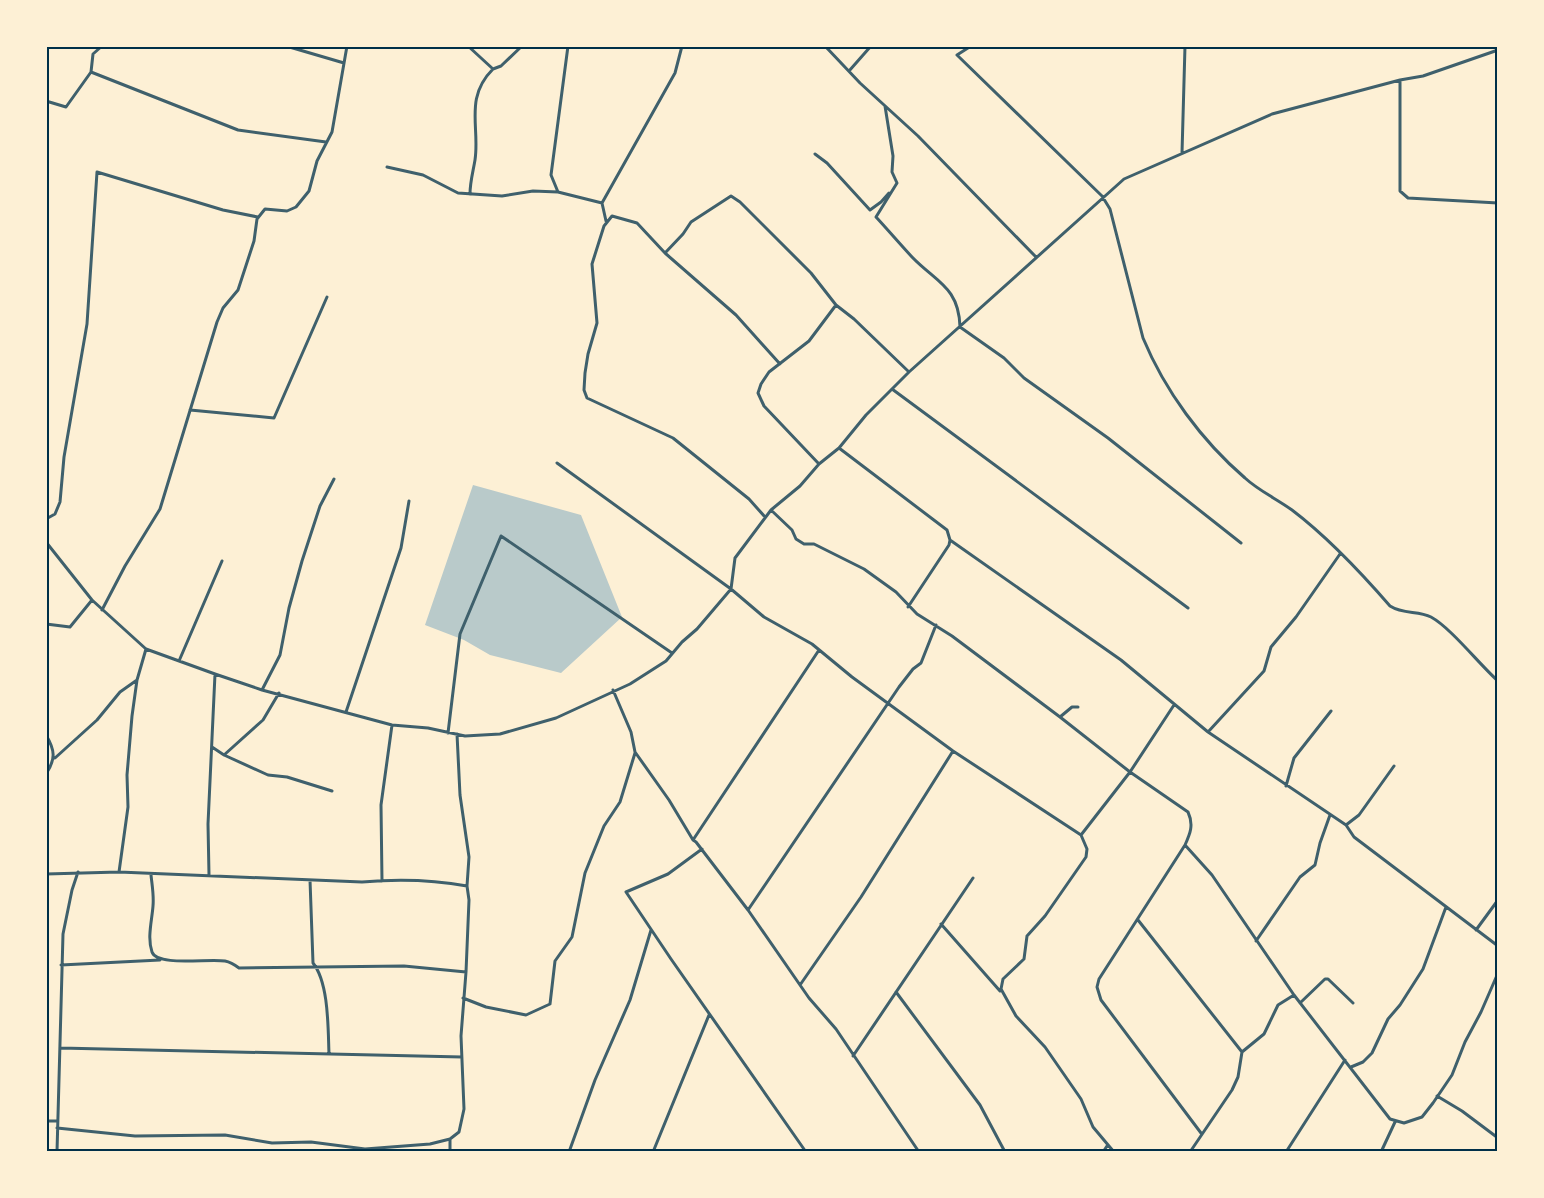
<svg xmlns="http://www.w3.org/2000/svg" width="1544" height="1198" font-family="Helvetica,sans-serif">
  <rect width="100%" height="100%" fill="#fdf0d5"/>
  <path fill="#b9caca" d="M473,485L581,515L622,617L561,673L490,655L464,640L425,625Z"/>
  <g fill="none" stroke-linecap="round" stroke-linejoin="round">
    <path stroke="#3f606c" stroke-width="3" d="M286,46L344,63
      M468,46L493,69L501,66L522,46
      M568,46L551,175L558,192L602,203
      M825,46L860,83L918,136L1036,257
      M971,46L957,55L1102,196L1110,209L1143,338C1165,391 1202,441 1245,478C1259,491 1277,499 1292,510C1325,535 1364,576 1390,606C1404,615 1418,610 1431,617C1451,628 1479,664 1498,681
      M1177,46H1185
      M849,71L871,46
      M91,72L238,130L326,142
      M1400,80V191L1408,198L1498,203
      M46,101L66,107L91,72L93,54L102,46
      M885,106L893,156L892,172L897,183L876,217C888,230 900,244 912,257C936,282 959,287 960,327L1004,358L1024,378L1108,438L1241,543
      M1182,153L1185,46
      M815,154L827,163L870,210L881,202L889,193
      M387,167L423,175L458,193L502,196L533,191L558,192
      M470,194C470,182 473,172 475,160C480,127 464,98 493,69
      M606,221L602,203L675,73L682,46
      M665,253L683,234L691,222L731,196L740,202L811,273L836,305L854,319L909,372
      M892,389L1188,608
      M190,410L274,418L327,297
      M839,448L947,530L950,540L949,545L908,607
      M557,463L731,589L764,617L812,644L852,677L953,751L1081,835L1087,849L1086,857L1045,916L1027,936L1024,959L1003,979L1001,989L1016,1016L1045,1047L1081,1099L1093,1127L1114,1152
      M819,464L764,406L758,393L761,384L769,372L809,341L836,305
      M771,510L792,530L796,539L804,544H814L864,569L896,592L917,614L952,636L1060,717L1072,707H1078
      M765,517L749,499L673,438L587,398L584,390L585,373L588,354L597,323L592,264L604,226L612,216L637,223L665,253L736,315L780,364
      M46,519L55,514L60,502L64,457L87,324L97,172L223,210L258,217
      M950,540L1121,660L1208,732L1346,825L1359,815L1394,766
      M46,542L92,600L146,649L215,674L262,690L392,725L428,728L465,736L500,734L556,718L630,684L666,661L682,642L697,629L731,589L735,558L771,510L800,486L819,464L839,448L866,415L909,372L1124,179L1272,114L1400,80L1423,76L1498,50
      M102,610L125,566L160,509L217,322L223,308L238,290L254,241L257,219L265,209L287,211L296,207L309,191L317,161L332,132L347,46
      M46,624L70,627L92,600
      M179,661L222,561
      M262,690L280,655L289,608L302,561L320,506L334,479
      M613,690L631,732L635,752L669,800L693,840L696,842L748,910L809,998L836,1029L919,1152
      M1174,705L1130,772L1188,812C1194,825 1190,834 1185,845L1099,979L1097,987L1101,1000L1201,1133
      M346,712L401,548L409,501
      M1060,717L1130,772L1081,835
      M1208,732L1264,671L1271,647L1296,617L1340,554
      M448,733L460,634L501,536L672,653
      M46,735C55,750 56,759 46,774
      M212,747L224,755L263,720L279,693
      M224,755L268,775L287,777L332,791
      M55,758L97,720L120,692L137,680
      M1286,786L1294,758L1331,711
      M1346,825L1354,837L1498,946
      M693,840L819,650
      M1185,845L1212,875L1294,995L1390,1119L1404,1123L1422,1117L1433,1103L1452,1075L1465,1042L1481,1012L1498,973
      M702,849L668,874L626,892L671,959L806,1152
      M119,872L128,807L127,775L132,716L137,680L146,649
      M46,874L119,872L362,882C396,879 434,880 467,886
      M151,875C152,885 154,895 153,906C152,920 147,938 152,952C157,967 210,958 225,961C230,962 235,965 239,968L404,966L466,972
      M209,875L208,824L215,674
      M310,880L313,963C329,983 328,1029 329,1054
      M382,881L381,805L392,725
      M748,910L899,687L913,669L921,663L936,625
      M1138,920L1242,1052
      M941,924L1000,991
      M1476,930L1498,900
      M1256,941L1300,877L1315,865L1320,843L1330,815
      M61,965L160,960
      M800,985L861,897L953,751
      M896,992L980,1105L1005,1152
      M463,998L486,1007L526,1015L550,1004L555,961L572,937L585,873L604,826L620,802L635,753
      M1300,1003L1325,979H1328L1353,1003
      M60,1048L462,1057
      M853,1056L973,878
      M1351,1067L1363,1062L1372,1053L1388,1019L1400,1005L1423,969L1446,907
      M1437,1096L1462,1111L1498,1138
      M46,1121H58
      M57,1128L135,1136L225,1135L272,1143L311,1142L365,1149L430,1144L450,1139L459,1132L464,1109L461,1036L466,972L469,900L467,886L469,857L460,795L457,734
      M450,1139V1152
      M57,1152L63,934L72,890L78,872
      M569,1152L595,1080L630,1000L651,930
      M653,1152L709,1015
      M1103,1152L1107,1146
      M1190,1152L1232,1090L1238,1077L1242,1052L1264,1034L1278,1005L1294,995
      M1286,1152L1345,1060
      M1381,1152L1395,1122"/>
  </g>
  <rect width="1544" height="1198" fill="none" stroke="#fdf0d5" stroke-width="95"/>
  <rect x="48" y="48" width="1448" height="1102" fill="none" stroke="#003049" stroke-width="2"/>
</svg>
